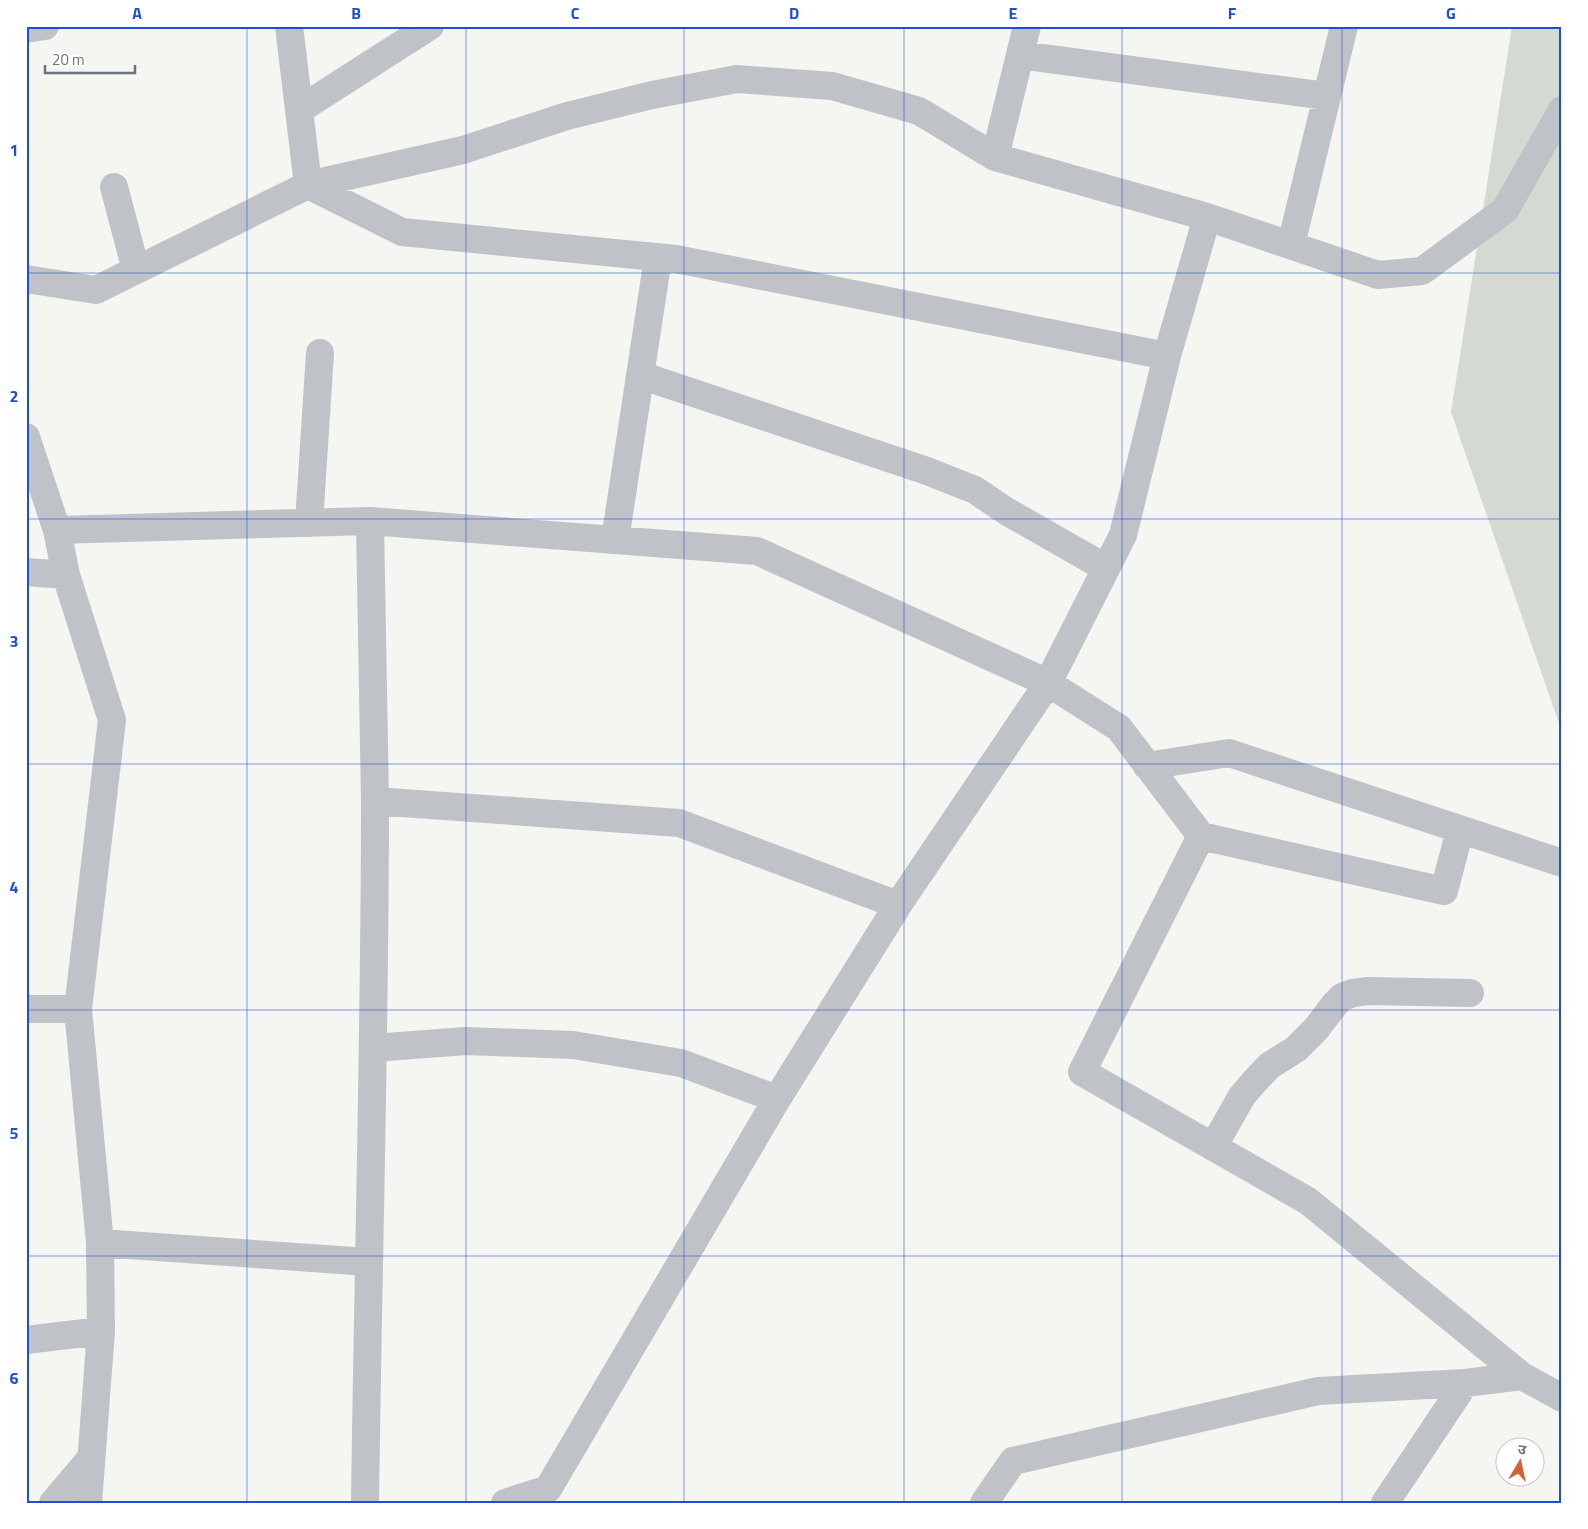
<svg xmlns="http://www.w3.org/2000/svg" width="1588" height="1529" font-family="'Titillium Web','Noto Sans Devanagari',sans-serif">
  <rect width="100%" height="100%" fill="#f5f5f2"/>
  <path fill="#d4dad2" d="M1512,26H1562V732L1451,412Z"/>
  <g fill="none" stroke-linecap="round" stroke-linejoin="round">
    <path stroke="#bfc2c6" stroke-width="28" d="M289,26L308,185L402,232L676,259L1167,356
      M26,29L45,26
      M1020,55L1326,96
      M299,110L430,26
      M995,157L1027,26
      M114,187L136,270
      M1291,245L1344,26
      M26,279L96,290L308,185L463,150L567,116L652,95L737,79L832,86L919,111L995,157L1207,217L1378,275L1422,271L1505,210L1562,110
      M640,375L927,471L975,490L1006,511L1106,568
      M26,437L57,530L66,575L112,720L78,1009L100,1243L101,1331L88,1503
      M309,523L320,353
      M57,530L370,521L757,551L1048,683L1119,728L1201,836L1082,1072L1308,1201L1522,1376
      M615,540L658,258
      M26,572L66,575
      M1147,766L1229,753L1562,863
      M375,801L679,823L898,905
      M1201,836L1444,891L1460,830
      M26,1009H78
      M373,1048L466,1041L573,1045L681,1063L777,1099
      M1213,1147L1242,1096L1254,1082L1269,1066L1296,1049L1316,1029L1335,1004L1342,997L1353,993L1368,991L1470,993
      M100,1243L368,1262
      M26,1340L101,1331
      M53,1503L91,1458
      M365,1503C368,1269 375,1036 375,802C374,709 371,615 370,521
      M505,1503L548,1489L777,1099L898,905L1048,683L1123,535L1167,356L1207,217
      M984,1503L1013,1461L1318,1391L1465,1383L1522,1376L1562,1398
      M1385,1503L1465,1383"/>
  </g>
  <path fill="none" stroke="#1d4ed8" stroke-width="1" stroke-opacity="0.55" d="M247,26V1503M466,26V1503M684,26V1503M904,26V1503M1122,26V1503M1342,26V1503M26,273H1562M26,519H1562M26,764H1562M26,1010H1562M26,1256H1562"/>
  <rect width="1588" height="1529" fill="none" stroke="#ffffff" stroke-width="55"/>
  <g transform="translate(1520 1462) rotate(9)"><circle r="24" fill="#ffffff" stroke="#c2c7cd"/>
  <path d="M0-4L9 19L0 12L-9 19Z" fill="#d46234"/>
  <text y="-8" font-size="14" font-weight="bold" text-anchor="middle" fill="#677481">उ</text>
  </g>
  <path d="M45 65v8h90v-8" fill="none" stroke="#677481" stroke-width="2.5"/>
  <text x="52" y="65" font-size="15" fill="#677481" stroke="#ffffff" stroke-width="4" paint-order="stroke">20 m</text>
  <rect x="28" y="28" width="1532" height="1474" fill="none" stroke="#1d4ed8" stroke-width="2"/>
  <g font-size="16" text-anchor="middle" font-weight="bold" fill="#1d4ed8">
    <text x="137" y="19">A</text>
    <text x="356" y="19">B</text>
    <text x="575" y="19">C</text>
    <text x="794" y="19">D</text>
    <text x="1013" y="19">E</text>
    <text x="1232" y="19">F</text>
    <text x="1451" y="19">G</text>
    <text x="14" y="156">1</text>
    <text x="14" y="402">2</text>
    <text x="14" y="647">3</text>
    <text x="14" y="893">4</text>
    <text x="14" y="1139">5</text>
    <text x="14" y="1384">6</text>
  </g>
</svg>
